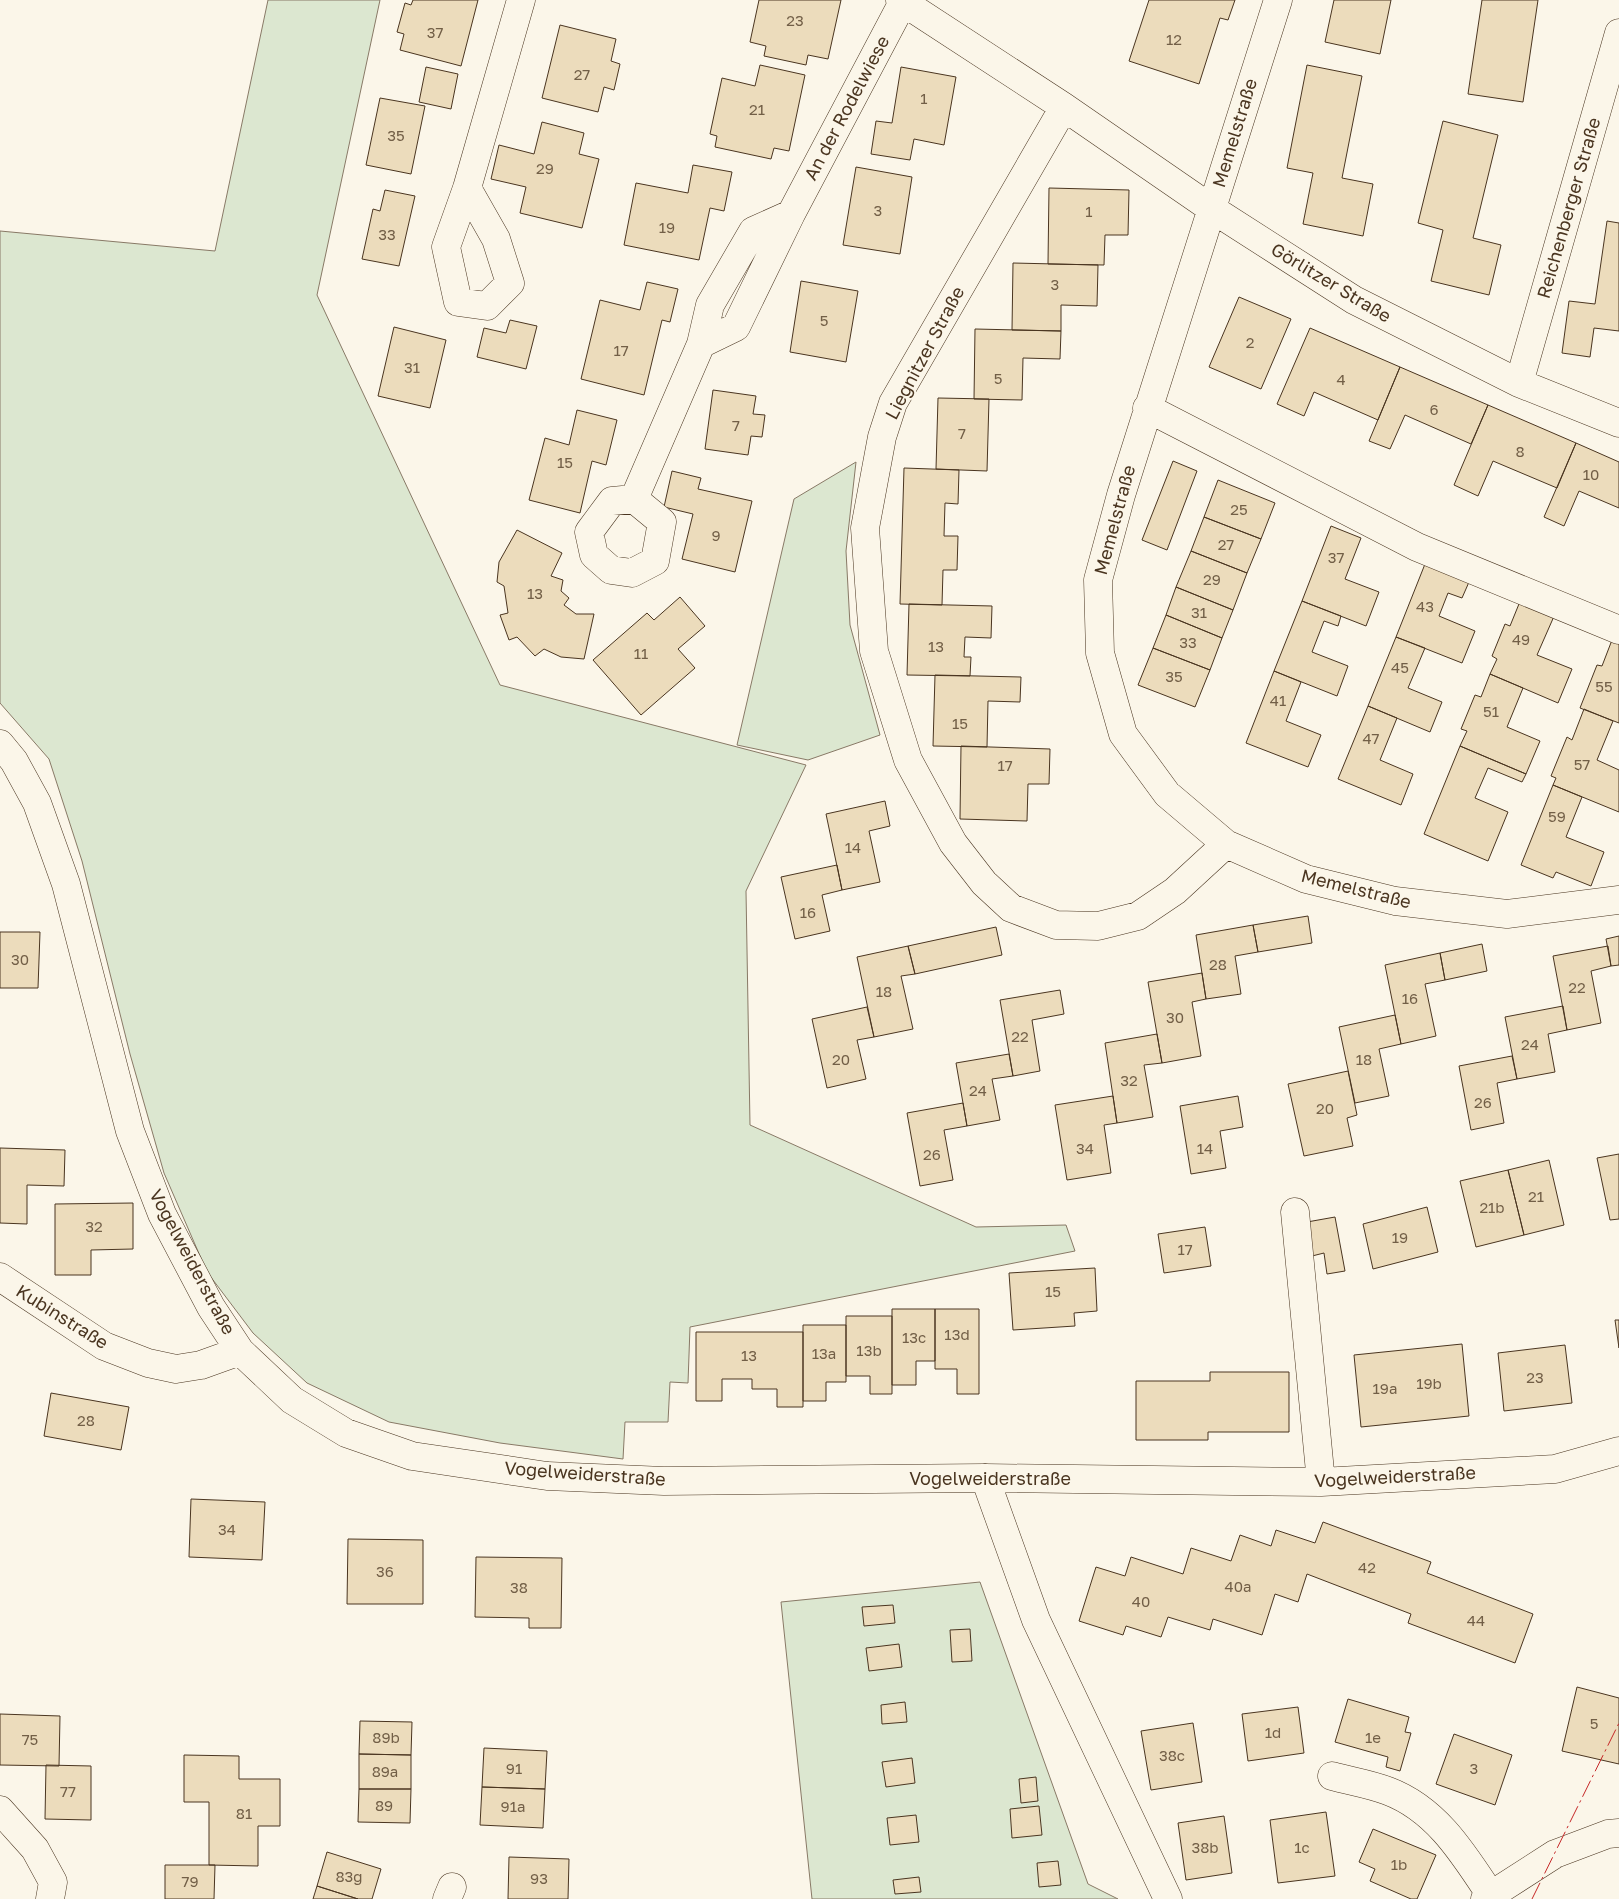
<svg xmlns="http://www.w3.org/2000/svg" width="1619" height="1899" font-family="'Golos Text',sans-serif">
  <rect width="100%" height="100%" fill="#fbf6e9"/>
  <path fill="#dce7d0" stroke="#887966" d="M268,0H380L317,295L500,685L806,765L746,891L750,1125L976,1227L1066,1225L1075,1251L690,1327L688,1383L670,1382L668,1422H625L623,1459L500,1443L389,1422L307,1383L253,1333L207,1272L164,1173L130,1054L82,861L49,759L0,703V231L215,251Z
    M856,462L846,551L850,625L880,735L808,760L737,745L794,499Z
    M980,1582L1088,1884L1118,1899H812L781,1602Z"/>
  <path fill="#ecdcbc" stroke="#4a3520" d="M413,0H478L461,66L400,50L404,34L397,32L405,3L411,5Z
    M759,0H841L828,59L808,55L806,65L764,56L766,46L750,42Z
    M1149,0H1235L1228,20L1220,18L1199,84L1129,61Z
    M1334,0H1391L1380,54L1325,42Z
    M1482,0H1538L1523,102L1468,94Z
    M560,25L616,39L611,61L620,64L614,90L604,87L598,112L542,98Z
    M760,65L805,75L789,151L774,148L771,159L715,147L717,136L710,134L722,78L755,86Z
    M1307,65L1362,76L1342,178L1373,184L1363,236L1303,224L1313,173L1287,168Z
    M426,67L458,74L451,109L419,102Z
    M901,67L956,77L944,145L914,139L910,160L871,154L876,121L892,123Z
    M380,98L425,106L411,174L366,165Z
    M1443,121L1498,135L1473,238L1501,245L1489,295L1431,281L1443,230L1418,223Z
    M542,122L584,133L579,154L599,159L582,228L520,213L526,187L491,179L499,145L534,154Z
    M693,165L732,172L724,211L710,208L699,260L624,245L636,183L688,193Z
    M856,167L912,177L900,254L843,245Z
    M1049,188L1129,190L1128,235H1105L1104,265L1048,264Z
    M385,190L415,196L399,266L362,259L373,209L380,211Z
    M1607,221L1619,223V331L1594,328L1590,357L1562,353L1569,301L1595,304Z
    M1013,263L1098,265L1097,306L1061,305V331L1012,330Z
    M801,281L858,291L846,362L790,352Z
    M647,282L678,289L670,322L662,320L644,395L581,379L600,300L640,310Z
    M1239,297L1291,319L1261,389L1209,367Z
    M510,320L537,326L526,369L477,357L484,328L506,333Z
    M394,327L446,340L430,408L378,396Z
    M1310,328L1400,367L1378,420L1314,392L1304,416L1277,404Z
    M975,329L1061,331L1060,359L1023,358L1022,400L974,399Z
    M1400,367L1488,405L1471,444L1405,415L1390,449L1369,441Z
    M713,390L756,396L753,414L765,415L762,437L751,436L748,455L705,449Z
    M938,398L989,399L987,471L936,469Z
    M1488,405L1576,443L1557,488L1493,461L1478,496L1454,485Z
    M577,410L617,420L606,465L592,461L580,513L529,500L545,438L569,445Z
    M1576,443L1619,462V508L1579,491L1564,526L1544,517Z
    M1173,461L1197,471L1167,550L1142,540Z
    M904,468L959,470L958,504L945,503L944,536H958L957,570H943L942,605L900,604Z
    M672,471L701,478L698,489L752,501L735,572L682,559L693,514L664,507Z
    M1218,480L1275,503L1261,539L1204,517Z
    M1204,517L1261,539L1247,573L1191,551Z
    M1331,526L1361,538L1345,579L1379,592L1366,626L1302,601Z
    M517,530L562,553L551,576L563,580L561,591L569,598L564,605L576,614H594L584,659L561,657L544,649L535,656L517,637L509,640L500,615L508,613L504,586L497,582L499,562Z
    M1191,551L1247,573L1233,610L1176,587Z
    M1425,564L1469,582L1462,598L1448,593L1439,616L1475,631L1462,663L1396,637Z
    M1176,587L1233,610L1222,638L1166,615Z
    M680,597L705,626L678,649L695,668L641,715L593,660L647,613L654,620Z
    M1521,599L1555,614L1537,655L1572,669L1558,703L1490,674L1497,659L1492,656L1505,624L1510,626Z
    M1302,601L1341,616L1338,626L1324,621L1312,652L1348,666L1337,696L1274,671Z
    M909,604L992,606L991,638L965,637L964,657H971L970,676L907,675Z
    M1166,615L1222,638L1210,670L1153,648Z
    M1396,637L1425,648L1408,688L1442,702L1430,732L1368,706Z
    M1612,640L1619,643V723L1580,708L1597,665L1602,666Z
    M1153,648L1210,670L1195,707L1138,685Z
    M1274,671L1301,682L1286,721L1321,735L1308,767L1246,743Z
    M1490,674L1523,688L1507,727L1540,741L1526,774L1460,746L1467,731L1461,729L1475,695L1481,697Z
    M935,675L1021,677L1020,702L988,701L987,747L933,746Z
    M1368,706L1397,718L1380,760L1413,774L1401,805L1338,779Z
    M1584,709L1613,721L1597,760L1619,770V812L1553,785L1556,778L1551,776L1567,737L1572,740Z
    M961,746L1050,749L1049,784H1028L1027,821L960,819Z
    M1460,746L1526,774L1522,782L1488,768L1475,798L1508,812L1488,861L1424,834Z
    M1553,785L1582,797L1566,837L1604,852L1591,886L1556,872L1553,878L1521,865Z
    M885,801L890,826L869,831L880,882L842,890L826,814Z
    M837,865L842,890L822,895L830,931L795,939L781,877Z
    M1308,916L1312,943L1258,952L1253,925Z
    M1253,925L1258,952L1235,956L1241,994L1206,999L1196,935Z
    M996,927L1002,955L915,974L908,946Z
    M0,932H40L38,988H0Z
    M1619,936V965L1611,966L1606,939Z
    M1482,944L1487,971L1445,980L1440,953Z
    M908,946L915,974L901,976L913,1029L874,1037L857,957Z
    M1608,946L1611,966L1591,971L1601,1023L1567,1030L1553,956Z
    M1440,953L1445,980L1425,984L1436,1036L1401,1044L1385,965Z
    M1202,973L1206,999L1192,1002L1201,1056L1162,1063L1148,982Z
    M1060,990L1064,1014L1032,1020L1040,1071L1013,1076L1000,1000Z
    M1563,1006L1567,1030L1548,1034L1555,1072L1517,1079L1505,1017Z
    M867,1007L874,1037L857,1040L866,1079L827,1088L812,1019Z
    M1395,1015L1401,1044L1379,1049L1389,1096L1355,1103L1339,1027Z
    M1157,1034L1162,1063L1144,1065L1153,1117L1117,1123L1105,1043Z
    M1009,1054L1013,1076L992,1079L1000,1120L967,1126L956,1063Z
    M1512,1056L1517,1079L1497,1083L1504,1123L1471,1130L1459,1066Z
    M1348,1071L1357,1115L1347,1118L1353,1146L1304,1156L1288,1084Z
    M1113,1096L1117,1123L1104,1125L1111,1173L1067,1180L1055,1105Z
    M1238,1096L1243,1127L1220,1131L1226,1168L1191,1174L1180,1106Z
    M963,1103L967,1126L944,1130L953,1180L920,1186L907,1113Z
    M0,1148L65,1150L64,1186L27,1185V1224L0,1223Z
    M1619,1154V1219L1610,1220L1597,1158Z
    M1549,1160L1564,1225L1524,1235L1508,1170Z
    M1508,1170L1524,1235L1476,1247L1460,1181Z
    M133,1203V1249L91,1250V1275H55V1204Z
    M1427,1207L1438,1252L1373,1269L1363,1224Z
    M1335,1217L1345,1271L1327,1274L1324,1253L1312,1256L1307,1222Z
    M1205,1227L1211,1266L1164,1273L1158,1234Z
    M1095,1268L1097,1311L1074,1313L1075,1326L1013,1330L1009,1273Z
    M892,1309H935V1361H916V1385H892Z
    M935,1309H979V1394H957V1369H935Z
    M846,1316H892V1394H870V1376H846Z
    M1615,1320H1619V1348Z
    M803,1325H846V1382H826V1401H803Z
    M696,1332H803V1407H777V1389H752V1379H722V1401H696Z
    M1462,1344L1469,1416L1361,1427L1354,1355Z
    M1565,1345L1572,1403L1504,1411L1498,1353Z
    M1210,1372H1289V1432H1208V1440H1136V1381H1210Z
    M51,1393L129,1407L121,1450L44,1436Z
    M191,1499L265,1502L262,1560L189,1557Z
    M1323,1522L1431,1562L1427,1573L1533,1614L1515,1663L1408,1623L1411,1614L1307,1574L1298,1602L1275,1594L1262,1635L1213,1619L1210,1630L1168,1617L1161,1637L1126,1626L1123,1635L1079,1621L1096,1567L1125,1576L1131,1557L1183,1574L1191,1548L1231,1561L1240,1535L1271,1546L1276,1530L1315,1543Z
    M348,1539L423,1540V1604H347Z
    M476,1557L562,1558L561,1628H529V1618L475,1617Z
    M893,1605L895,1623L864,1626L862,1607Z
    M970,1629L972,1661L952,1662L950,1630Z
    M899,1644L902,1667L869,1671L866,1648Z
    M1577,1687L1619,1698V1764L1562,1751Z
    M1348,1699L1409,1717L1405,1732L1411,1733L1400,1771L1386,1767L1388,1757L1335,1742Z
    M905,1702L907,1722L882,1724L881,1705Z
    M1298,1707L1304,1753L1248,1761L1242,1714Z
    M0,1714L60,1716L59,1766L0,1765Z
    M360,1721L412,1722L411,1755L359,1754Z
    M1193,1723L1202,1782L1151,1790L1141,1731Z
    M1454,1734L1512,1755L1495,1805L1436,1784Z
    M484,1748L547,1751L545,1789L482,1787Z
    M359,1754L411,1755V1789H359Z
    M184,1755L239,1756V1779H280V1826H258V1866L209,1865V1802H184Z
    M912,1758L915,1783L886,1787L882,1762Z
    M46,1765L91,1766V1820L45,1819Z
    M1036,1777L1038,1801L1021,1803L1019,1779Z
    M482,1787L545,1789L543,1828L480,1825Z
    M359,1789H411L410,1823L358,1822Z
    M1039,1806L1042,1835L1012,1838L1010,1809Z
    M1326,1812L1335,1876L1278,1883L1270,1820Z
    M916,1815L919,1842L890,1845L887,1818Z
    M1224,1816L1232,1873L1186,1880L1178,1823Z
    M1373,1829L1436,1855L1417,1899H1411L1370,1881L1375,1869L1359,1862Z
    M327,1852L381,1869L372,1899H358L317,1886Z
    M509,1857L569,1859L568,1899H508Z
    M1058,1861L1061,1885L1039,1887L1037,1863Z
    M165,1865H215L214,1899H165Z
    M919,1877L921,1892L895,1894L893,1880Z
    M317,1886L358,1899H313Z"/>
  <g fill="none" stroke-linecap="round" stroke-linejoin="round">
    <defs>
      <path id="minor" d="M900,0L1064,107L1212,209L1354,300L1519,383L1619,423
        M1278,0L1121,495L1098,580L1100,653L1123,734L1167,794L1226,844L1306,879L1395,901L1507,914L1619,900
        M1064,107L893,403L882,437L865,528L874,651L908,760L953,843L984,883L1011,908L1056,925L1098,926L1138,916L1175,891L1226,844
        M467,188L496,239L510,283L487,306L458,302L446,247L467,188L521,0
        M701,344L736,327L791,214L903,2
        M1519,383L1619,33
        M1147,408L1417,547L1619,630
        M634,499L662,522L655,561L632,573L611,570L594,555L589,532L612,501L634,499L701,344L710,305L753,231L791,214
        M0,744L14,761L37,803L66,884L130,1131L162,1214L211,1307L240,1351L292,1400L346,1433L412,1456L547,1476L664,1481L985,1478L1321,1482L1555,1469L1619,1451
        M1295,1212L1321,1482
        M0,1277L104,1346L148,1363L176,1369L201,1365L240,1351
        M985,1478L1036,1620L1168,1899
        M1332,1776C1350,1781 1370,1784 1388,1791C1436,1809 1463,1853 1490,1894
        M0,1810L35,1849L53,1882L50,1899
        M447,1899L452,1887
        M1485,1899L1555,1854L1608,1834L1619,1833"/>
    </defs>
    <use href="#minor" stroke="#4a3520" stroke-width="29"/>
    <use href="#minor" stroke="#fbf6e9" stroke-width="28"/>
    <path stroke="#c62828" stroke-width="1" stroke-dasharray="18 4 2.5 4" stroke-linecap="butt" d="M1532,1899L1619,1723"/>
  </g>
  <g text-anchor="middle" stroke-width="4" stroke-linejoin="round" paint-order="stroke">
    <g font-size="15" fill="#725f47">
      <text x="795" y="26">23</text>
      <text x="435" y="38">37</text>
      <text x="1174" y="45">12</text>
      <text x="582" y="80">27</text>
      <text x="924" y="104">1</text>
      <text x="757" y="115">21</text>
      <text x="396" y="141">35</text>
      <text x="545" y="174">29</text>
      <text x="878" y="216">3</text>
      <text x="1089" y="217">1</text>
      <text x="667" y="233">19</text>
      <text x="387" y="240">33</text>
      <text x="1055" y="290">3</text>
      <text x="824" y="326">5</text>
      <text x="1250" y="348">2</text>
      <text x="621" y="356">17</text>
      <text x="412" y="373">31</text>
      <text x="998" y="384">5</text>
      <text x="1341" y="385">4</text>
      <text x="1434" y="415">6</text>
      <text x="736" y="431">7</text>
      <text x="962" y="439">7</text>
      <text x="1520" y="457">8</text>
      <text x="565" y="468">15</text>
      <text x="1591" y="480">10</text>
      <text x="1239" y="515">25</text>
      <text x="716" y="541">9</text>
      <text x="1226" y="550">27</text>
      <text x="1336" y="563">37</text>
      <text x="1212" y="585">29</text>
      <text x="535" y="599">13</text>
      <text x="1425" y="612">43</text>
      <text x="1199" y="618">31</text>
      <text x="1521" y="645">49</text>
      <text x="1188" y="648">33</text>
      <text x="936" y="652">13</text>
      <text x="641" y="659">11</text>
      <text x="1400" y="673">45</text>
      <text x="1174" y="682">35</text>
      <text x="1604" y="692">55</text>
      <text x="1278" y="706">41</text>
      <text x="1491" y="717">51</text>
      <text x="960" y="729">15</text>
      <text x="1371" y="744">47</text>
      <text x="1582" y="770">57</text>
      <text x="1005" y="771">17</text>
      <text x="1557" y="822">59</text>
      <text x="853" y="853">14</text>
      <text x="808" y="918">16</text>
      <text x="20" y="965">30</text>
      <text x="1218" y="970">28</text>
      <text x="1577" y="993">22</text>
      <text x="884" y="997">18</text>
      <text x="1410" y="1004">16</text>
      <text x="1175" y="1023">30</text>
      <text x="1020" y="1042">22</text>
      <text x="1530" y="1050">24</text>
      <text x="841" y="1065">20</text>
      <text x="1364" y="1065">18</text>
      <text x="1129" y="1086">32</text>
      <text x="978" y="1096">24</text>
      <text x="1483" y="1108">26</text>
      <text x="1325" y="1114">20</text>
      <text x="1085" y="1154">34</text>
      <text x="1205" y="1154">14</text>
      <text x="932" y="1160">26</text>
      <text x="1536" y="1202">21</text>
      <text x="1492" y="1213">21b</text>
      <text x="94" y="1232">32</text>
      <text x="1400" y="1243">19</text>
      <text x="1185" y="1255">17</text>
      <text x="1053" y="1297">15</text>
      <text x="957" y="1340">13d</text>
      <text x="914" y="1343">13c</text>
      <text x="869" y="1356">13b</text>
      <text x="824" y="1359">13a</text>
      <text x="749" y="1361">13</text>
      <text x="1535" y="1383">23</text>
      <text x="1429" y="1389">19b</text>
      <text x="1385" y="1394">19a</text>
      <text x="86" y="1426">28</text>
      <text x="227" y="1535">34</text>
      <text x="1367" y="1573">42</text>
      <text x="385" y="1577">36</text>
      <text x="1238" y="1592">40a</text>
      <text x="519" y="1593">38</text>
      <text x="1141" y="1607">40</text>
      <text x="1476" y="1626">44</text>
      <text x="1594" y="1729">5</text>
      <text x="1273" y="1738">1d</text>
      <text x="386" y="1743">89b</text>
      <text x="1373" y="1743">1e</text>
      <text x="30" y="1745">75</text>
      <text x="1172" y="1761">38c</text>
      <text x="514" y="1774">91</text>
      <text x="1474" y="1774">3</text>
      <text x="385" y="1777">89a</text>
      <text x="68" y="1797">77</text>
      <text x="384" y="1811">89</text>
      <text x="513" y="1812">91a</text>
      <text x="244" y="1819">81</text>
      <text x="1205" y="1853">38b</text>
      <text x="1302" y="1853">1c</text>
      <text x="1399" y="1870">1b</text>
      <text x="349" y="1882">83g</text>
      <text x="539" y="1884">93</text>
      <text x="190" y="1887">79</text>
    </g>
    <g font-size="18" fill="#4a3520" stroke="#fbf6e9">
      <text transform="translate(847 108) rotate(-62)" y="6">An der Rodelwiese</text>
      <text transform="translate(1235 133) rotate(-73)" y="6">Memelstraße</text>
      <text transform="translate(1569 208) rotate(-74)" y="6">Reichenberger Straße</text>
      <text transform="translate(1331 283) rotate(31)" y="6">Görlitzer Straße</text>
      <text transform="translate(925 353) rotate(-62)" y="6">Liegnitzer Straße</text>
      <text transform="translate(1115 520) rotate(-75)" y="6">Memelstraße</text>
      <text transform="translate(1356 889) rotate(14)" y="6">Memelstraße</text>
      <text transform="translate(192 1262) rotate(62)" y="6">Vogelweiderstraße</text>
      <text transform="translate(62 1317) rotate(32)" y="6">Kubinstraße</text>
      <text transform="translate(585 1474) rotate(4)" y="6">Vogelweiderstraße</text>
      <text transform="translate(1395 1477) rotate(-3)" y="6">Vogelweiderstraße</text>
      <text x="990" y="1485">Vogelweiderstraße</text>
    </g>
  </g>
</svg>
